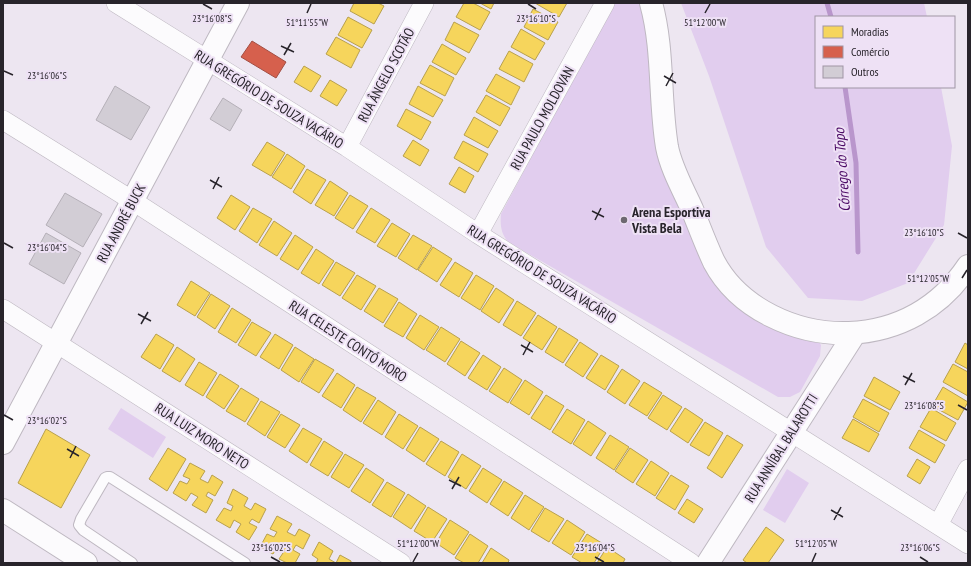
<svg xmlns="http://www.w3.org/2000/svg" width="971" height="566" font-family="'PT Sans Narrow',sans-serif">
  <rect width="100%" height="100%" fill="#ede6f1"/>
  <path fill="#e1cdee" d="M616,3H645L655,68L710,271L816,338L821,345L820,356L800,392L790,397H778L508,242C501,233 500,226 501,214L613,5Z
    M681,3H924L927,17H816V87H941L952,146L944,225L908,283L862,301L808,298L766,247L709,76Z
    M121,408L166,437L153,458L108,429Z
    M787,469L809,483L785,523L763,510Z"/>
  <path fill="#f6d55c" stroke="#b8a04d" d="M354,3H378L384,6L374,24L350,11Z
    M464,3H473L490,12L480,30L456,17Z
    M480,3H494L491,9Z
    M535,3H567L559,17Z
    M533,9L558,22L548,40L524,27Z
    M348,17L372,30L362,48L338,35Z
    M454,22L479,35L469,53L445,40Z
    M521,29L545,43L535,60L511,47Z
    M336,37L360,50L351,68L326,54Z
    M442,44L466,58L456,75L432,62Z
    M509,51L533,64L524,82L499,69Z
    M430,65L454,78L445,96L420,83Z
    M304,66L321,76L311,92L294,82Z
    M496,74L520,87L511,105L486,91Z
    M330,80L347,90L337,106L320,96Z
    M418,86L443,100L433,117L409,104Z
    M486,95L510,108L500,126L476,112Z
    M406,109L431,122L421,140L397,126Z
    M474,117L498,131L488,148L464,135Z
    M413,140L429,150L420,166L403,156Z
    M463,141L488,154L478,172L454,158Z
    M267,142L285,153L271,176L252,165Z
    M287,154L305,166L291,189L272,177Z
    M459,167L474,176L465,193L449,184Z
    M307,169L326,180L311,204L293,192Z
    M330,181L348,193L334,216L315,205Z
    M231,195L250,207L235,230L217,218Z
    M350,195L368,206L353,229L335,218Z
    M253,208L272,219L257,243L239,231Z
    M371,208L390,220L375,243L356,232Z
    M274,221L292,233L277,256L259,245Z
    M392,223L410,234L396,257L377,246Z
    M295,235L313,247L298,270L280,259Z
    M413,235L432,246L417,270L398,258Z
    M433,247L452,259L437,282L418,270Z
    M316,249L334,261L319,284L301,273Z
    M336,262L355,273L340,296L322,285Z
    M455,262L473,273L459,297L440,285Z
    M357,275L376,286L361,310L342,298Z
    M476,275L494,286L480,310L461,298Z
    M191,281L210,293L195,316L177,305Z
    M379,288L398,299L383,323L364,311Z
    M496,288L514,300L499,323L481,311Z
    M211,294L230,306L215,329L197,317Z
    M517,301L536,313L521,336L503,325Z
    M399,302L417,314L403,337L384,326Z
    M232,308L251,320L236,343L218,332Z
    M420,315L439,327L424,350L406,338Z
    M538,315L557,327L542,350L523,338Z
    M252,322L271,333L256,356L238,345Z
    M441,327L460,339L445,362L426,350Z
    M559,328L578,340L563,363L545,352Z
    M156,334L174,345L160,369L141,357Z
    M275,334L293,345L279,369L260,357Z
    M461,341L480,353L465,376L447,364Z
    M580,342L598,354L583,377L565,365Z
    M965,343L968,345V369L955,362Z
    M177,347L195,359L180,382L162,371Z
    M295,347L314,359L299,382L281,370Z
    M483,355L501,367L487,390L468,378Z
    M601,355L619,366L605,390L586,378Z
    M315,359L334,370L319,393L301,382Z
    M199,362L217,373L203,396L185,385Z
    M953,364L968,372V396L943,382Z
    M504,368L522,380L508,403L489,391Z
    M622,369L640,381L625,404L607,392Z
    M337,373L355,385L341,408L322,396Z
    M220,374L239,386L224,409L206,397Z
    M874,377L900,392L890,410L864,396Z
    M525,380L543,392L529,415L510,403Z
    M644,382L662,393L647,416L629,405Z
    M357,387L376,398L361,422L343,410Z
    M943,387L968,402L958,420L932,406Z
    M241,388L259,399L245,422L226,411Z
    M546,395L564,406L550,430L531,418Z
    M663,395L682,407L667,430L648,418Z
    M863,399L889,413L879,432L853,417Z
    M378,400L396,412L382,435L363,423Z
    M261,401L280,412L265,436L247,424Z
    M685,408L703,420L688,443L670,431Z
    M931,408L956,423L946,441L920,427Z
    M567,409L585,420L571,444L552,432Z
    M281,414L300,425L285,448L267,437Z
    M399,414L418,426L403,449L385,437Z
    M853,419L879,434L869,452L842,438Z
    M588,421L606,433L591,456L573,444Z
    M705,422L723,433L709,456L690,445Z
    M420,427L439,439L424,462L406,450Z
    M303,428L322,439L307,463L289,451Z
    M46,429L90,455L61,508L18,483Z
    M919,430L945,445L935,463L909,448Z
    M610,435L629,447L614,470L596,458Z
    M727,435L743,445L722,478L707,468Z
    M324,441L343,453L328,476L310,465Z
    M441,441L459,452L445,476L426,464Z
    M168,448L186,459L167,491L149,479Z
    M630,448L648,460L633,483L615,471Z
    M345,454L364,465L349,488L331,477Z
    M462,454L481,466L466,489L448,477Z
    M917,459L930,467L920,484L907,476Z
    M651,461L669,473L655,496L636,484Z
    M190,463L205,471L200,479L208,483L212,475L223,482L215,496L208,492L206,496L213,500L206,513L192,505L198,497L191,493L186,501L173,493L180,481L187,484L190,479L183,476Z
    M366,468L384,480L370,503L351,491Z
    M483,468L502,480L487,503L469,491Z
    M671,475L689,486L675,510L656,498Z
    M504,481L523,493L508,516L490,504Z
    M387,482L405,493L391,517L372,505Z
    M233,489L248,498L244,506L251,510L255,503L266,509L259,523L252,519L249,523L257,527L249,540L236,532L241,524L234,520L230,528L216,520L224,508L231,511L233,506L227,503Z
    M408,494L426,506L411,529L393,517Z
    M525,495L544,507L529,530L511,518Z
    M687,499L703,509L694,523L678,513Z
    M428,507L447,519L432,542L414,531Z
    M545,508L564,519L549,542L531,531Z
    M277,516L292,524L287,532L295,536L299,529L310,535L303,549L296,545L293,550L300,554L295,563H287L279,559L285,550L278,546L273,554L260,547L267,534L274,537L277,532L270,529Z
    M450,520L469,532L454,555L436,543Z
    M567,520L585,532L571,555L552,543Z
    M766,527L784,540L768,563H747L743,560Z
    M470,534L488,546L478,563H464L455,558Z
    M587,534L605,545L594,563H582L572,557Z
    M319,542L333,551L329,559L336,563L340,555L351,561V563H316L318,559L312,555Z
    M607,547L625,559L623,563H597Z
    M491,548L509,560L508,563H482Z"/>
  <path fill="#d6604d" stroke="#a24e43" d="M252,41L286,62L276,78L241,57Z"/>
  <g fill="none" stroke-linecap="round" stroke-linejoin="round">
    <path stroke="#b996cc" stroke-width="5" d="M827,3L831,17
      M845,87L856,163L858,252"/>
  </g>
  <path fill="#d2cdd5" stroke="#b5b0b8" d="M115,86L150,107L131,140L96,120Z
    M223,98L242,110L230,131L210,119Z
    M65,193L102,214L83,247L46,225Z
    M46,233L81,253L64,284L29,264Z"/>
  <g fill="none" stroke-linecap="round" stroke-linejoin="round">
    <defs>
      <path id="service" d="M132,563L83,530L79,525L81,519L105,478L107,477H110L245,563"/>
      <path id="minor" d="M116,3L347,147L478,234L968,544
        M3,120L133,201L691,563
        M347,147L424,3
        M478,234L605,3
        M3,309L401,563
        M938,525L968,469"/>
      <path id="tertiary" d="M651,3C664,50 659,99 667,147C671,168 683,189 692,209C699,226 706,245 714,262C739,309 797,335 849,333C898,331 940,308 968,266
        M3,443L238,3
        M3,510L86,563
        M708,563L855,333"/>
    </defs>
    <use href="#service" stroke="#beb8c1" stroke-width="12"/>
    <use href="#minor" stroke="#beb8c1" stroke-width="20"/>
    <use href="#tertiary" stroke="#beb8c1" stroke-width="24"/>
    <use href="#service" stroke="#fcfbfd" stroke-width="10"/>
    <use href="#minor" stroke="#fcfbfd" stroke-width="19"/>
    <use href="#tertiary" stroke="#fcfbfd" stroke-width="22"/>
  </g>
  <path fill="none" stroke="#28242b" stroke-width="1.5" d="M203,4L212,9M528,4L536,9M307,13L311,4M705,13L710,4M281,46L294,52M284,55L291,43M4,71L13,75M664,76L676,83M666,86L673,73M210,180L222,187M213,189L219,177M592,211L604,217M595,220L601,208M958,233L967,238M4,243L13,248M962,278L967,270M138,314L151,321M141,324L148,312M521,345L533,352M523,355L530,342M903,376L915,382M905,385L912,373M958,405L967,410M4,415L13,420M67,449L79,456M70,458L76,446M449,480L461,486M452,489L459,477M831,510L843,517M834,520L841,507M271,557L280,562M595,557L604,562M920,557L928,562M413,562L418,553M812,562L816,553"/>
  <circle fill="#6d6870" stroke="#eee1f5" stroke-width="1.5" cx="624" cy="220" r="4"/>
  <g text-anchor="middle" stroke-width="4" stroke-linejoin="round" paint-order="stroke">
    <g font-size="14" fill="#28242b" stroke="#eee1f5">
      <text transform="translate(386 75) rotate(-62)" y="5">RUA ÂNGELO SCOTÃO</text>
      <text transform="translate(269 99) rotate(32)" y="5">RUA GREGÓRIO DE SOUZA VACÁRIO</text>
      <text transform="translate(542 118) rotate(-61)" y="5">RUA PAULO MOLDOVAN</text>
      <text transform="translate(121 223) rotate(-62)" y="5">RUA ANDRÉ BUCK</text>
      <text transform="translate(542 274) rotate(32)" y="5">RUA GREGÓRIO DE SOUZA VACÁRIO</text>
      <text transform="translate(348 341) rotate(33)" y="5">RUA CELESTE CONTÓ MORO</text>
      <text transform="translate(202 436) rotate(33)" y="5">RUA LUIZ MORO NETO</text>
      <text transform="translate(781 448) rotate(-58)" y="5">RUA ANNÍBAL BALAROTTI</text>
    </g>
    <g font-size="14" font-weight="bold" fill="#28242b" stroke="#eee1f5" text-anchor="start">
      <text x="632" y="217">Arena Esportiva<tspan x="632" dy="16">Vista Bela</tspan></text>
    </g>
    <g font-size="15" font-style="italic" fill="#4c0b66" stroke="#eee1f5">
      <text transform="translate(842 170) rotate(-94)" y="5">Córrego do Topo</text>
    </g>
  </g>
  <g font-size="10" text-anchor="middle" fill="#28242b" stroke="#eee1f5" stroke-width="4" stroke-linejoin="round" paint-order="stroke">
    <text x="212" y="22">23°16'08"S</text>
    <text x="536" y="22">23°16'10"S</text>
    <text x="307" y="26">51°11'55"W</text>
    <text x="705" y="26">51°12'00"W</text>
    <text x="47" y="79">23°16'06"S</text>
    <text x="924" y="236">23°16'10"S</text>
    <text x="47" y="251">23°16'04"S</text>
    <text x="928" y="282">51°12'05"W</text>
    <text x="924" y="409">23°16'08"S</text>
    <text x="47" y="424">23°16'02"S</text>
    <text x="418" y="547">51°12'00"W</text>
    <text x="816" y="547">51°12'05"W</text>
    <text x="271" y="551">23°16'02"S</text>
    <text x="595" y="551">23°16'04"S</text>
    <text x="920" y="551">23°16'06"S</text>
  </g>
  <rect width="971" height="566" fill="none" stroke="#28242b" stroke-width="8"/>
  <rect x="815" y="16" width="140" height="72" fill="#eee1f5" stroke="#9f95a4"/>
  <rect x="823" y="26" width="20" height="12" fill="#f6d55c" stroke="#9f95a4"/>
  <text x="851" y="36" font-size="12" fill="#28242b">Moradias</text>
  <rect x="823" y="46" width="20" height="12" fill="#d6604d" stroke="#9f95a4"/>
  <text x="851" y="56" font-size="12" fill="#28242b">Comércio</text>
  <rect x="823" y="66" width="20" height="12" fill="#d2cdd5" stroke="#9f95a4"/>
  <text x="851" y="76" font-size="12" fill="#28242b">Outros</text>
</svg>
